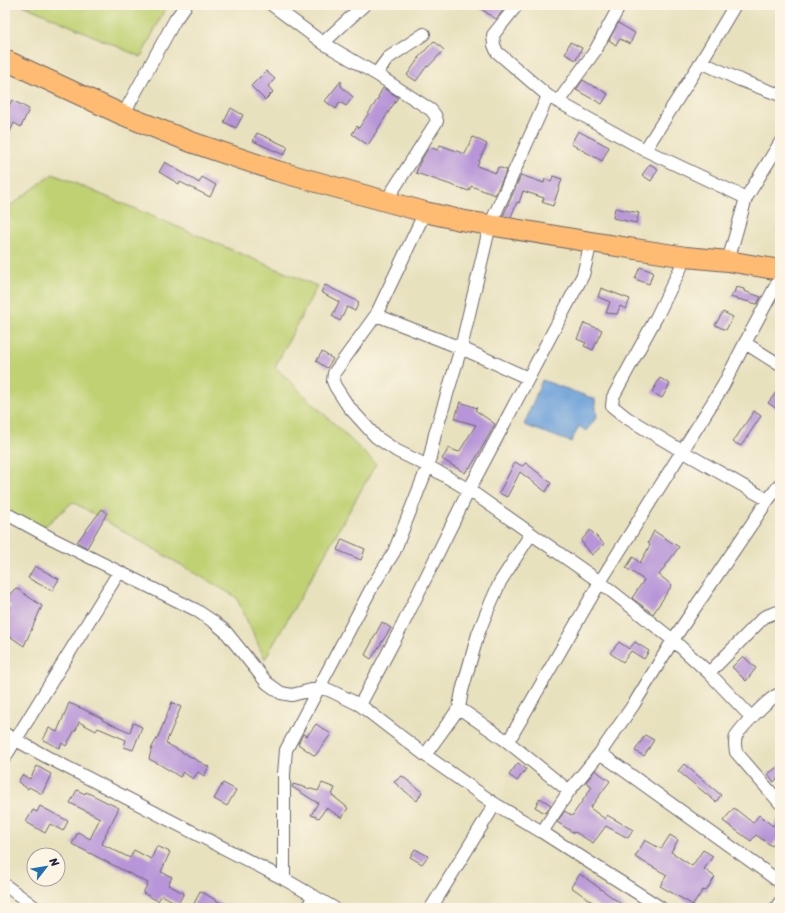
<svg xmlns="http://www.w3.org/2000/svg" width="785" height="913" font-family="Sriracha,sans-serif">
  <rect width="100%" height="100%" fill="#fcf5e5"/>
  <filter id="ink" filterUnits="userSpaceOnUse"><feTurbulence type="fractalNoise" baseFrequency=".025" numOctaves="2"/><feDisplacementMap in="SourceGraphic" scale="8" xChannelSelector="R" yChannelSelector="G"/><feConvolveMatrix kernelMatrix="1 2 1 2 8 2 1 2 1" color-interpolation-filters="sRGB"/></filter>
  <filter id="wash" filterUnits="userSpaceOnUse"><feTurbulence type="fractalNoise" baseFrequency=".012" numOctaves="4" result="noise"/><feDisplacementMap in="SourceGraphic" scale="16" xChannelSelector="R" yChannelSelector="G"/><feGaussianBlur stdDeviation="0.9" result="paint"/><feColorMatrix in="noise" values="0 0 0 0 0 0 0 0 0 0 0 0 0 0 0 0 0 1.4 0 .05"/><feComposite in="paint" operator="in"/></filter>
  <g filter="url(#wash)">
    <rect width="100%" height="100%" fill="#e8e1be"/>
    <path fill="#c0d173" stroke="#717a57" d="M23,5H167L141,57Z
      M53,174L317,286L275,367L376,464L265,659L236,597L73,502L39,531L5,510V204L10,206Z"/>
    <path fill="#6da1d9" stroke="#48628a" d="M542,380L595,399L597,417L586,431L579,426L571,442L524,425Z"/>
    <g id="blocks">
      <path fill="#b795d8" d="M475,5H501L505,8L496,19Z
        M618,23L635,33L630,44L620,39L616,45L609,40Z
        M434,41L444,50L428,67L427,66L416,81L407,75L419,58H418Z
        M570,42L582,48L576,60L565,54Z
        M266,71L275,79L268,86L273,92L265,100L251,86Z
        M583,80L596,88V87L608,94L602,104L576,90Z
        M341,81V86L353,97L346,106L340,102L336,109L325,101Z
        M383,88L398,97L368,145L352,134L357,126L359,128L379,97H378Z
        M12,100L29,109L21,127L14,123L5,143V113Z
        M231,108L243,115L236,128L224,122Z
        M578,131L609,147L602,161L571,144Z
        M257,133L288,147L284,155L253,141Z
        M473,137L487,144L477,166L496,173L498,167L507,170L495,195L471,186L469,191L416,173L419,164L429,147L438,150L440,145L465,154Z
        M165,162L199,183L202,177L216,185L210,197L180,182L179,184L159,172Z
        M650,164L658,169L651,181L642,175Z
        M521,175L544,183L545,179L551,182L553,176L562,179L553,206L542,202L544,198L523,191L519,203L517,202L511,217L503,216Z
        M615,208L639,213L636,223L613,218Z
        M640,267L653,272L649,284L635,279Z
        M325,285L359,302L355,311L347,307L340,321L332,316L339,302L321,292Z
        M736,287L744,289V291L761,297L757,304L730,297L734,293Z
        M601,288L630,299L626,309L620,306L617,314L606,313L610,302L598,297Z
        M723,312L733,317L726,330L715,325Z
        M584,323L602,330L593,350L584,346L586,343L577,339Z
        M322,352L333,359L327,368L316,361Z
        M660,378L670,384L662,398L652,392Z
        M780,387V411L768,403Z
        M460,402L477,408L475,410L495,424L479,453L470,468L469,467L465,473L442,459L446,453L448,448L459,452L476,425L455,419Z
        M754,411L761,416L741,446L733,442Z
        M515,462L522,466L526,463L551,483L546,492L520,472L507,497L499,493Z
        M102,509L107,513L87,548L77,542Z
        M590,530L604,544L592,555L581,541Z
        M654,531L679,547L659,575L672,585L653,614L632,598L644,580L626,568L633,557L640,563L650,545L648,543Z
        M342,539L365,549L361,560L337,550Z
        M35,566L59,579L52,591L28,578Z
        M16,588L42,606L24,646L5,633V615L11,606L5,602V599Z
        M382,622L391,628L371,659L365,655Z
        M619,642L629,649L635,642L649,651L644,659L631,651L623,662L610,653Z
        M743,656L756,668L746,681L732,667Z
        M172,702L181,707L166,743L209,767L204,776L198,772L193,779L183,772L180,777L159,764L149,759L152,747L158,737Z
        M69,703L83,709L103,719L102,720L130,732L133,723L142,727L133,750L124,747L126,740L98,728L96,731L79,722L76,730H75L66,746L62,743L59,748L43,740L49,728L57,732Z
        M316,724L331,734L315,756L298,744L303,734L307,736Z
        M645,735L654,740L644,756L635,751Z
        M518,763L526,769L517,781L509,775Z
        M684,764L721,795L716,802L678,771Z
        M780,765V776L774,782L768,774Z
        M37,766L51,774L42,794L29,787L28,789L18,782L22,775L30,779Z
        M595,770L610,781L590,808L605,819L607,815L633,830L628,838L606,826L593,843L575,832L574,833L557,822L565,811L572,816L592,787L586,782Z
        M402,776L422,792L417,801L394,782Z
        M223,783L236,790L227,806L214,799Z
        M322,783L335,788L332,795L348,808L342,818L326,808L319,818L311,815L318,803L292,787L293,784L318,791Z
        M77,790L85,794L86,792L119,808L105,835H106L102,844L130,858L134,850L151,859L157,846L170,852L161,872L172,877L168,885L184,893L178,904L162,895L158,901L143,893L148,883L72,844L78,832L90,839L100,818L70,803Z
        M540,798L551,805L545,813L535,807Z
        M40,806L68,821L63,831L50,824L45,833L26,822L33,810L37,812Z
        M734,808L753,823L759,815L773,826L780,817V836L772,846L756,835L751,841L723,821Z
        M670,835L678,840L671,852L692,866L703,850L713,856L704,869L715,877L706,891L703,890L693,905L660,886L667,875L635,857L645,840L661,849Z
        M415,849L428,856L422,864L410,857Z
        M580,874L627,908H601L571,887Z
        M200,891L230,908H192Z"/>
    </g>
  </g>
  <g filter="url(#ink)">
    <use href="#blocks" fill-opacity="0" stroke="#676569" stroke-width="1"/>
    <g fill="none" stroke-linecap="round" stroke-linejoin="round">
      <defs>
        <path id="minor" d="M272,5L323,43L376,74L431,110L435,115L437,121L386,201
          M517,5L493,35L494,45L497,52L548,96L645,150L746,198
          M735,5L701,62L740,80L780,95
          M323,43L364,5
          M376,74L388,58L424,34
          M558,102L595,51L620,5
          M123,115L175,20L186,5
          M645,150L701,62
          M425,212L376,315L334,373L333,381L335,386L348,406L376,437L397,451L428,466L469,490L600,582L673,640L709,673L752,718
          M686,257L657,316L613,397L612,406L627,418L682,451L768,500
          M728,261L746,198L780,143
          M376,315L461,348L528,378
          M745,343L780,365
          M5,513L51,538L196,610L214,622L226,632L267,683L281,693L292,695L319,688L329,690L360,705L425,755L495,804L542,832L661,908
          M709,673L764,617L774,613L780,612
          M780,694C776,695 772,698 769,701C762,706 740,729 736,736C734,742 735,746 736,752L780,803
          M360,705L402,626L469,490L583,275L591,242
          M459,708L508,742L569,791
          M5,734L47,757L284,879L334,908
          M508,742L600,582L723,386L745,343L780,278
          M600,753L780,882
          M425,755L459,708L462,691L478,634L486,614L500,582L531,534
          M5,757L119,572
          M542,832L569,791L600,753L634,704L673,640L768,500L780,484
          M284,879V774L286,750L372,587L394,552L428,466L435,434L461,348L490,225L548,96
          M5,885L36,908
          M307,908L314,896
          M431,908L495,804
          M776,908L780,902"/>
        <path id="trunk" d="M5,60L123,115L191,142L277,171L425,212L460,220L591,242L686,257L728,261L780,270"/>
      </defs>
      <use href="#minor" stroke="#676569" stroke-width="14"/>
      <use href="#trunk" stroke="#676569" stroke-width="22"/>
      <use href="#minor" stroke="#fff" stroke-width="12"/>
      <use href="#trunk" stroke="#febb71" stroke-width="20"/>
    </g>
  </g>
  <rect width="785" height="913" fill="none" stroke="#fcf5e5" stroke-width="20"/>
  <g transform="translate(46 867) rotate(59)"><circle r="19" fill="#fcf5e5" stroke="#a5a1a1"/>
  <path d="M0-3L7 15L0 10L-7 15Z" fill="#1f6fb2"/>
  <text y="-6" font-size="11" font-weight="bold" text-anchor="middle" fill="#22223b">N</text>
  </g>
</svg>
